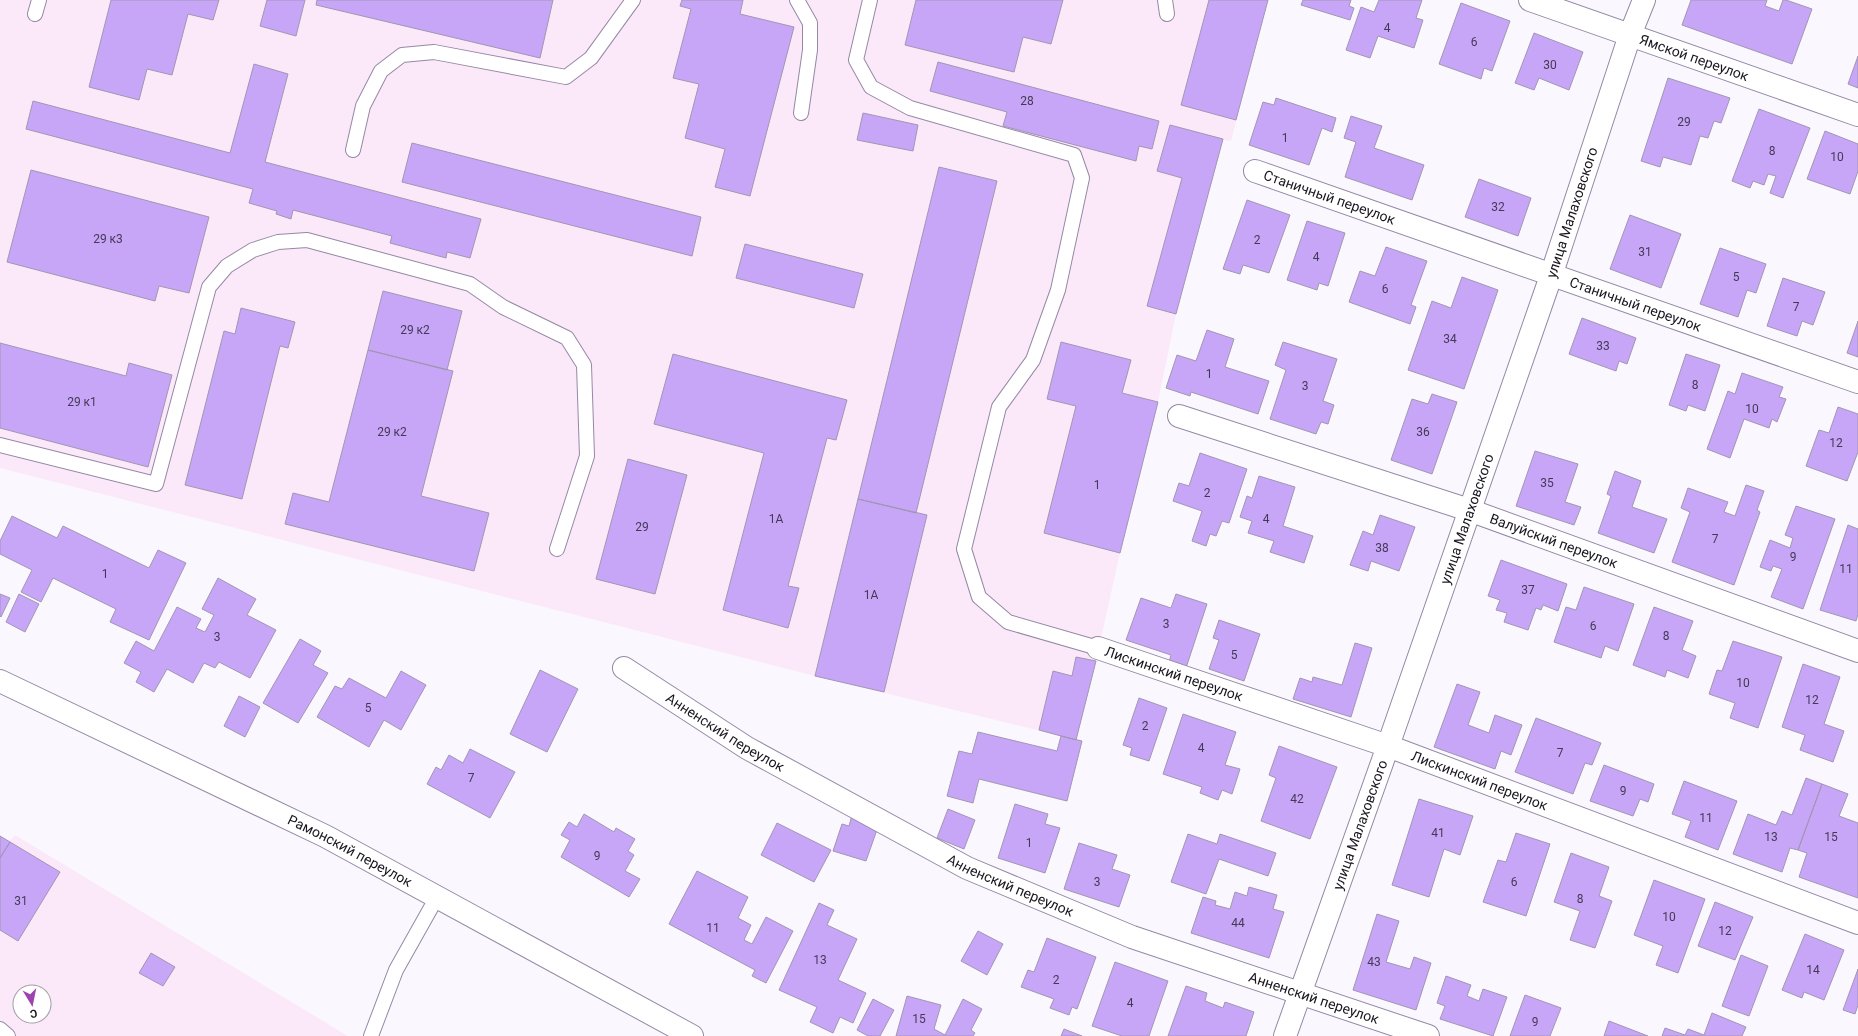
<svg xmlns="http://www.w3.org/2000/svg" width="1858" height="1036" font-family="Roboto,sans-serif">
  <rect width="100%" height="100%" fill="#faf8fe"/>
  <path fill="#fbe9fa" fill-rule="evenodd" d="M0,0H1268L1231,141L1223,140L1176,314L1158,402L1120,553L1096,661L1061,736L815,676L0,468Z
    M15,835L348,1036H0V836L10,841ZM20,992H44V1016H20Z"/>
  <path fill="#c7a6f8" stroke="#a196b3" d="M111,0H219L213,20L188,14L172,75L147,69L139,100L89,87Z
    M267,0H305L296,36L260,26Z
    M317,0H553L540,58L316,5Z
    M682,0H743L740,14L794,27L750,196L715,187L725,149L685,138L699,84L673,78L691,9L680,6Z
    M916,0H1063L1051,44L1023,37L1014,72L905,45Z
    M1209,0H1268L1236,120L1181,105Z
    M1303,0H1351L1349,6L1354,8L1350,20L1301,5Z
    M1379,0H1422L1416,18L1423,20L1414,48L1378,36L1370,58L1346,50L1361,7L1374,12Z
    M1691,0H1767L1765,6L1779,11L1783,0H1786L1812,9L1792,64L1682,25Z
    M1461,3L1510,21L1492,71L1484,68L1481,79L1439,64Z
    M1534,33L1583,52L1569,90L1539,78L1534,90L1515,83Z
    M1858,56V88L1848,84Z
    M938,62L1159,121L1152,149L1139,146L1136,161L1003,126L1007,112L930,91Z
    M254,64L288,74L265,162L481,219L470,258L447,252L446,258L390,243L392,236L293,210L291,219L276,214L277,211L249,203L253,189L26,129L33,101L230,153Z
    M1668,78L1730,98L1721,123L1714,121L1708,138L1700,136L1691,165L1663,157L1660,167L1641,161Z
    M1276,98L1336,118L1332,132L1322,128L1309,165L1249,145L1263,102L1274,105Z
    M1759,109L1810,128L1783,198L1770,193L1776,176L1768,174L1764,185L1753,181L1750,188L1732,181Z
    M863,113L918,125L913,151L857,140Z
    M1351,116L1382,126L1374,148L1424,165L1412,200L1345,177L1356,142L1344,138Z
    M1170,125L1223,139L1176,314L1147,306L1182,178L1157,171Z
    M1825,131L1858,144V171L1850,194L1807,179Z
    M412,143L701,217L692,256L402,182Z
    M939,167L997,181L916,513L858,499Z
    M31,170L209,217L189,293L159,286L155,301L7,262Z
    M1479,179L1531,198L1518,236L1465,217Z
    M1247,200L1290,215L1269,273L1243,265L1240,274L1223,269Z
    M1630,215L1681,234L1661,288L1610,269Z
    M1307,221L1345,233L1328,286L1319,283L1317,290L1287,280Z
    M745,244L863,274L854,308L736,278Z
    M1386,247L1427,261L1411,305L1416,307L1410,324L1349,302L1360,271L1375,276Z
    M1720,248L1766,264L1756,293L1747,290L1738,317L1700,304Z
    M1462,277L1498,290L1464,389L1408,370L1432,301L1451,308Z
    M1783,278L1825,292L1813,325L1802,321L1797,336L1767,326Z
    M383,291L462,311L447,370L368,350Z
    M241,308L295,322L288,348L280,346L242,499L185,485L224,331L235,334Z
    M1582,318L1636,338L1627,364L1619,361L1616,371L1569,354Z
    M1858,321V357L1847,353Z
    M1207,330L1234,339L1225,367L1269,381L1258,414L1191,392L1190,396L1166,388L1177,355L1196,361Z
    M1061,342L1131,360L1122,393L1158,402L1120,553L1044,533L1076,406L1047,399Z
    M1283,342L1337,359L1323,401L1334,405L1328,424L1321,422L1316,434L1270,419L1286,370L1275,365Z
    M0,343L126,376L129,363L172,375L148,467L0,428Z
    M368,350L453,371L421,496L489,513L474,571L285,524L293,493L329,502Z
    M673,354L847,400L836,440L827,438L788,586L799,588L788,628L723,610L764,453L654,424Z
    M1686,354L1720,365L1705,411L1688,405L1686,411L1669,405Z
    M1742,373L1783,387L1779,397L1786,399L1777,422L1772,419L1769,428L1744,419L1730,458L1707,449L1728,391L1735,394Z
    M1432,394L1457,402L1432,474L1391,460L1412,399L1428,404Z
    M1838,407L1858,414V452L1847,481L1806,466L1819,430L1829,433Z
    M1535,451L1578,464L1565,502L1581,507L1574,525L1516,506Z
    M1200,453L1247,469L1229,523L1222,521L1216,536L1210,534L1206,546L1192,541L1202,511L1173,501L1179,483L1189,486Z
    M628,459L687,475L655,594L596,579Z
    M1615,471L1641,481L1632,507L1667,519L1654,553L1598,533L1611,496L1607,494Z
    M1259,476L1295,487L1283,526L1313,536L1304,563L1270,552L1274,541L1248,533L1252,521L1240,517L1247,496L1252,498Z
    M1746,485L1764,491L1757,510L1760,512L1734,585L1672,562L1690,512L1681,508L1688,488L1728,502L1724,512L1735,516Z
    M858,499L927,515L884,692L815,676Z
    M1796,506L1835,519L1803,609L1771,597L1782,569L1773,566L1771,571L1760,567L1770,540L1790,548L1793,538L1785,535Z
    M1380,515L1415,527L1399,571L1371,561L1368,571L1350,565L1363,531L1373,535Z
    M12,516L57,538L63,526L149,568L158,550L186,563L149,640L110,622L116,609L53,578L41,602L21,592L32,570L0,554V541Z
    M1848,525L1858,529V614L1856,621L1820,610Z
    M1501,560L1567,584L1558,611L1543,605L1541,610L1536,608L1528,630L1504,622L1507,613L1496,610L1500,600L1488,596Z
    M218,578L256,599L247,615L276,630L250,678L219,662L215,668L204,663L193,683L167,669L154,692L136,682L141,672L124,663L136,641L154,651L177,607L201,619L196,628L205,632L214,615L202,609Z
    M1584,587L1634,604L1618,651L1605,646L1601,658L1554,642L1566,607L1576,610Z
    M0,594L10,598L1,617L0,616Z
    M19,594L39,604L25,632L6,622Z
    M1176,594L1207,604L1186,668L1169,662L1171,655L1126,640L1141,598L1171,608Z
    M1654,607L1693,621L1682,650L1696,656L1688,678L1667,670L1665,677L1633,665Z
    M1219,620L1260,634L1244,681L1209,669L1219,640L1213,638Z
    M300,639L321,651L313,665L328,673L298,723L263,703Z
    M1733,641L1782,657L1758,728L1730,718L1735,703L1709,694L1717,670L1722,671Z
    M1355,643L1372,648L1351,717L1293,699L1300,678L1312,682L1313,677L1342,685Z
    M1076,657L1096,661L1076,740L1039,730L1053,671L1072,676Z
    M1803,664L1840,677L1824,724L1844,731L1833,762L1800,750L1805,735L1782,727Z
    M540,670L578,689L547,752L510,734Z
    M401,671L426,685L401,730L384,720L369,747L317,717L335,686L342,689L349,678L386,698Z
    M1457,684L1480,692L1468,725L1489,733L1495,715L1522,725L1511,755L1501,751L1495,769L1434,747Z
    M239,696L260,707L245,737L224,726Z
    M1139,698L1167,708L1149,761L1130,755L1132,748L1123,745Z
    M1183,714L1236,732L1225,765L1240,769L1232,794L1222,790L1218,800L1200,793L1202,787L1163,774Z
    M1536,718L1601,743L1592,765L1585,763L1573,794L1515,772Z
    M978,732L1057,751L1061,736L1082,741L1067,801L979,779L973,803L947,796L959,751L972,754Z
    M1279,746L1337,767L1310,839L1261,821L1276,778L1269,775Z
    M470,749L515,772L490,818L427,784L436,767L441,770L449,755L463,763Z
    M1604,765L1654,784L1648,802L1640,799L1633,816L1590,801Z
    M1806,778L1822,784L1798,850L1790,848L1782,872L1733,854L1748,814L1776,825L1782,811L1792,815Z
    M1684,781L1737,801L1718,850L1685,837L1691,821L1672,814Z
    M1822,784L1848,794L1839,816L1858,823V898L1799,877L1807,853L1798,850Z
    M1419,799L1473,816L1460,855L1444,849L1429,897L1392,885Z
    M1015,804L1048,814L1045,824L1060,828L1045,873L998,858Z
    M948,809L975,820L964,849L937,838Z
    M584,814L614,832L616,828L635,839L628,851L634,855L625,871L640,879L629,897L561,857L570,840L561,835L569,822L577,827Z
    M852,815L879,824L866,861L833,851L842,824L849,826Z
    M777,823L831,850L814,882L761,855Z
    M1516,833L1550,844L1526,916L1483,902L1498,860L1506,862Z
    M1188,834L1217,844L1220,834L1276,853L1268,876L1219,859L1206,894L1171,882Z
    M0,836L10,842L0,858Z
    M10,842L60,872L18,941L0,930V858Z
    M1079,843L1117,855L1112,869L1130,875L1119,907L1064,889Z
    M1571,853L1609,867L1599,896L1612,901L1595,948L1570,940L1580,911L1554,902Z
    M697,871L748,897L738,918L751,925L744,940L752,944L766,917L793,931L766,983L752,976L755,970L669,924Z
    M1654,880L1705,899L1678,973L1656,965L1663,946L1634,935Z
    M1249,887L1277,895L1273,909L1284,912L1269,958L1191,933L1203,897L1216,901L1215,905L1230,909L1235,892L1247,896Z
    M1715,902L1753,917L1735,960L1698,946Z
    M819,903L834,910L827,925L857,939L838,980L866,993L853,1023L840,1017L833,1033L810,1022L817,1007L779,990Z
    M1377,914L1399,921L1386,962L1410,969L1414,957L1431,963L1416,1010L1353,990Z
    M978,931L1003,944L987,975L961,961Z
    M1805,934L1844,950L1824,1000L1804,992L1802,998L1782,990Z
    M1047,938L1096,957L1077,1009L1072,1007L1069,1015L1050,1008L1054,999L1021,987L1028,970L1034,972Z
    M151,953L175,967L163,986L139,973Z
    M1741,955L1768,966L1749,1016L1722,1006Z
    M1115,962L1168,981L1149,1036H1122L1092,1026Z
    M1858,969V1005L1855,1014L1843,1010Z
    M1446,976L1471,985L1467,996L1479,1001L1483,989L1507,997L1493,1036L1440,1019L1445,1006L1437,1003Z
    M1186,986L1207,993L1205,1001L1223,1008L1225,1002L1254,1012L1246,1036H1168Z
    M1525,995L1561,1008L1550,1036H1510Z
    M907,996L941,1005L934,1029L945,1035L963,999L982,1009L971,1030L975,1033L973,1036H896Z
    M873,999L894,1010L880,1036H868L857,1030Z
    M1712,1013L1746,1027L1742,1036H1662L1665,1028L1685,1035L1688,1029L1704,1035Z
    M1609,1021L1648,1036H1604Z
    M1064,1029L1082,1036H1061Z"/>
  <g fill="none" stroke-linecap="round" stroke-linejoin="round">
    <defs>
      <path id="lane" d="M797,0L810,23V50L801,113
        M870,0L856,60L871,87L910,108L1074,155L1082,178L1058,290L1033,360L999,407L964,549L979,597L1008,622L1098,648
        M1165,0L1167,14
        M35,14L39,0
        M353,150L363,106L381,71L402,55L434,52L566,77L591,58L633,0
        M0,445L156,484L209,287L227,266L253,250L278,242L307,240L470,284L503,307L567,338L584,365L587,456L557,549
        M0,1029L8,1036
        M371,1036L396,970L437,897"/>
      <g id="street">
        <path id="s1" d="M1530,0L1858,115"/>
        <path id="s2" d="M1255,171L1858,382"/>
        <path id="s3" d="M1179,416L1469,510L1858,651"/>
        <path id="s4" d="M1098,648L1388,746L1858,923"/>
        <path id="s5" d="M624,668L747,748L967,868L1132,937L1428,1036"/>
        <path id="s6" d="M0,681L325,836L692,1036"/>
        <path id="s7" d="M1285,1036L1388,746L1551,276L1630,35L1644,0"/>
      </g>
    </defs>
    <use href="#lane" stroke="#9489a5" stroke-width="16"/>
    <use href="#street" stroke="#9489a5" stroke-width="24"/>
    <use href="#lane" stroke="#fff" stroke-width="14"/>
    <use href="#street" stroke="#fff" stroke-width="22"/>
  </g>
  <g text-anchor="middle" stroke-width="3" stroke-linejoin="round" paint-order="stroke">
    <g font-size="12" fill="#443955">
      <text x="1387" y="32">4</text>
      <text x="1474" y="46">6</text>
      <text x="1550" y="69">30</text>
      <text x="1027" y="105">28</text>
      <text x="1684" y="126">29</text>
      <text x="1285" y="142">1</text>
      <text x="1772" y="155">8</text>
      <text x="1837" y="161">10</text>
      <text x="1498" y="211">32</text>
      <text x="108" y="243">29 к3</text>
      <text x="1257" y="244">2</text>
      <text x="1645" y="256">31</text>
      <text x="1316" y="261">4</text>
      <text x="1736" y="281">5</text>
      <text x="1385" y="293">6</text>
      <text x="1796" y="311">7</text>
      <text x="415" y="334">29 к2</text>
      <text x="1450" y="343">34</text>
      <text x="1603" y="350">33</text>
      <text x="1209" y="378">1</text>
      <text x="1695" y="389">8</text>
      <text x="1305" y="390">3</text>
      <text x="82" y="406">29 к1</text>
      <text x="1752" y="413">10</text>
      <text x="392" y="436">29 к2</text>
      <text x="1423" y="436">36</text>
      <text x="1836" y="447">12</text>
      <text x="1547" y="487">35</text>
      <text x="1097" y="489">1</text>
      <text x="1207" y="497">2</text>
      <text x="776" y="523">1А</text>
      <text x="1266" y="523">4</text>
      <text x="642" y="531">29</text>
      <text x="1715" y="543">7</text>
      <text x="1382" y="552">38</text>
      <text x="1793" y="561">9</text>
      <text x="1846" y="573">11</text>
      <text x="105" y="578">1</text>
      <text x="1528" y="594">37</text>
      <text x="871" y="599">1А</text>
      <text x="1166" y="628">3</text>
      <text x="1593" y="630">6</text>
      <text x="1666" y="640">8</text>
      <text x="217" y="641">3</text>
      <text x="1234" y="659">5</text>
      <text x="1743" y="687">10</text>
      <text x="1812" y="704">12</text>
      <text x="368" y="712">5</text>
      <text x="1145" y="730">2</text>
      <text x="1201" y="752">4</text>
      <text x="1560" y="757">7</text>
      <text x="471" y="782">7</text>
      <text x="1623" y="795">9</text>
      <text x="1297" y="803">42</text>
      <text x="1706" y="822">11</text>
      <text x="1438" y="837">41</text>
      <text x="1771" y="841">13</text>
      <text x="1831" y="841">15</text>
      <text x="1029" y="847">1</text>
      <text x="597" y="860">9</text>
      <text x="1097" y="886">3</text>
      <text x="1514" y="886">6</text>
      <text x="1580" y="903">8</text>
      <text x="21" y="905">31</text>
      <text x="1669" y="921">10</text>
      <text x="1238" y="927">44</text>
      <text x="713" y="932">11</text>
      <text x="1725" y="935">12</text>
      <text x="820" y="964">13</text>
      <text x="1374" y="966">43</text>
      <text x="1813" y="974">14</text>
      <text x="1056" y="984">2</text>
      <text x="1130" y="1007">4</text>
      <text x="919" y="1023">15</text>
      <text x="1535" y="1026">9</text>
    </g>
    <g font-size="14" fill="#19151f" stroke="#fff">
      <text dy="5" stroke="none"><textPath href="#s1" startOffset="174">Ямской переулок</textPath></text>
      <text dy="5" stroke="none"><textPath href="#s2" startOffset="79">Станичный переулок</textPath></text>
      <text dy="5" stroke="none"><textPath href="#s7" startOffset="872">улица Малаховского</textPath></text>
      <text dy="5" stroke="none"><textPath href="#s2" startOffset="403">Станичный переулок</textPath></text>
      <text dy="5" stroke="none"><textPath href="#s7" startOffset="548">улица Малаховского</textPath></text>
      <text dy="5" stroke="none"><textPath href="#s3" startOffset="395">Валуйский переулок</textPath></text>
      <text dy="5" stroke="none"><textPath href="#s4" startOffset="80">Лискинский переулок</textPath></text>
      <text dy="5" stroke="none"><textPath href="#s5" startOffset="120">Анненский переулок</textPath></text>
      <text dy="5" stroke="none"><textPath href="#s4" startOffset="404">Лискинский переулок</textPath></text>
      <text dy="5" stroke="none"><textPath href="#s7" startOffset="224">улица Малаховского</textPath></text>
      <text dy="5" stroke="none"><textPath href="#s6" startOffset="389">Рамонский переулок</textPath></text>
      <text dy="5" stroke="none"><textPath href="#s5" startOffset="444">Анненский переулок</textPath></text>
      <text dy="5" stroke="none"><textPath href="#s5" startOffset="768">Анненский переулок</textPath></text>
    </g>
  </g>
  <g transform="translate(32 1004) rotate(170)"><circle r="19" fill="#ffffff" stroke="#a3a1a5"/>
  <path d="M0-3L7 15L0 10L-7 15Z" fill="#9e44b0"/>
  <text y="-6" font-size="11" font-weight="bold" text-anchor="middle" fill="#19151f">С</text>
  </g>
</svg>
